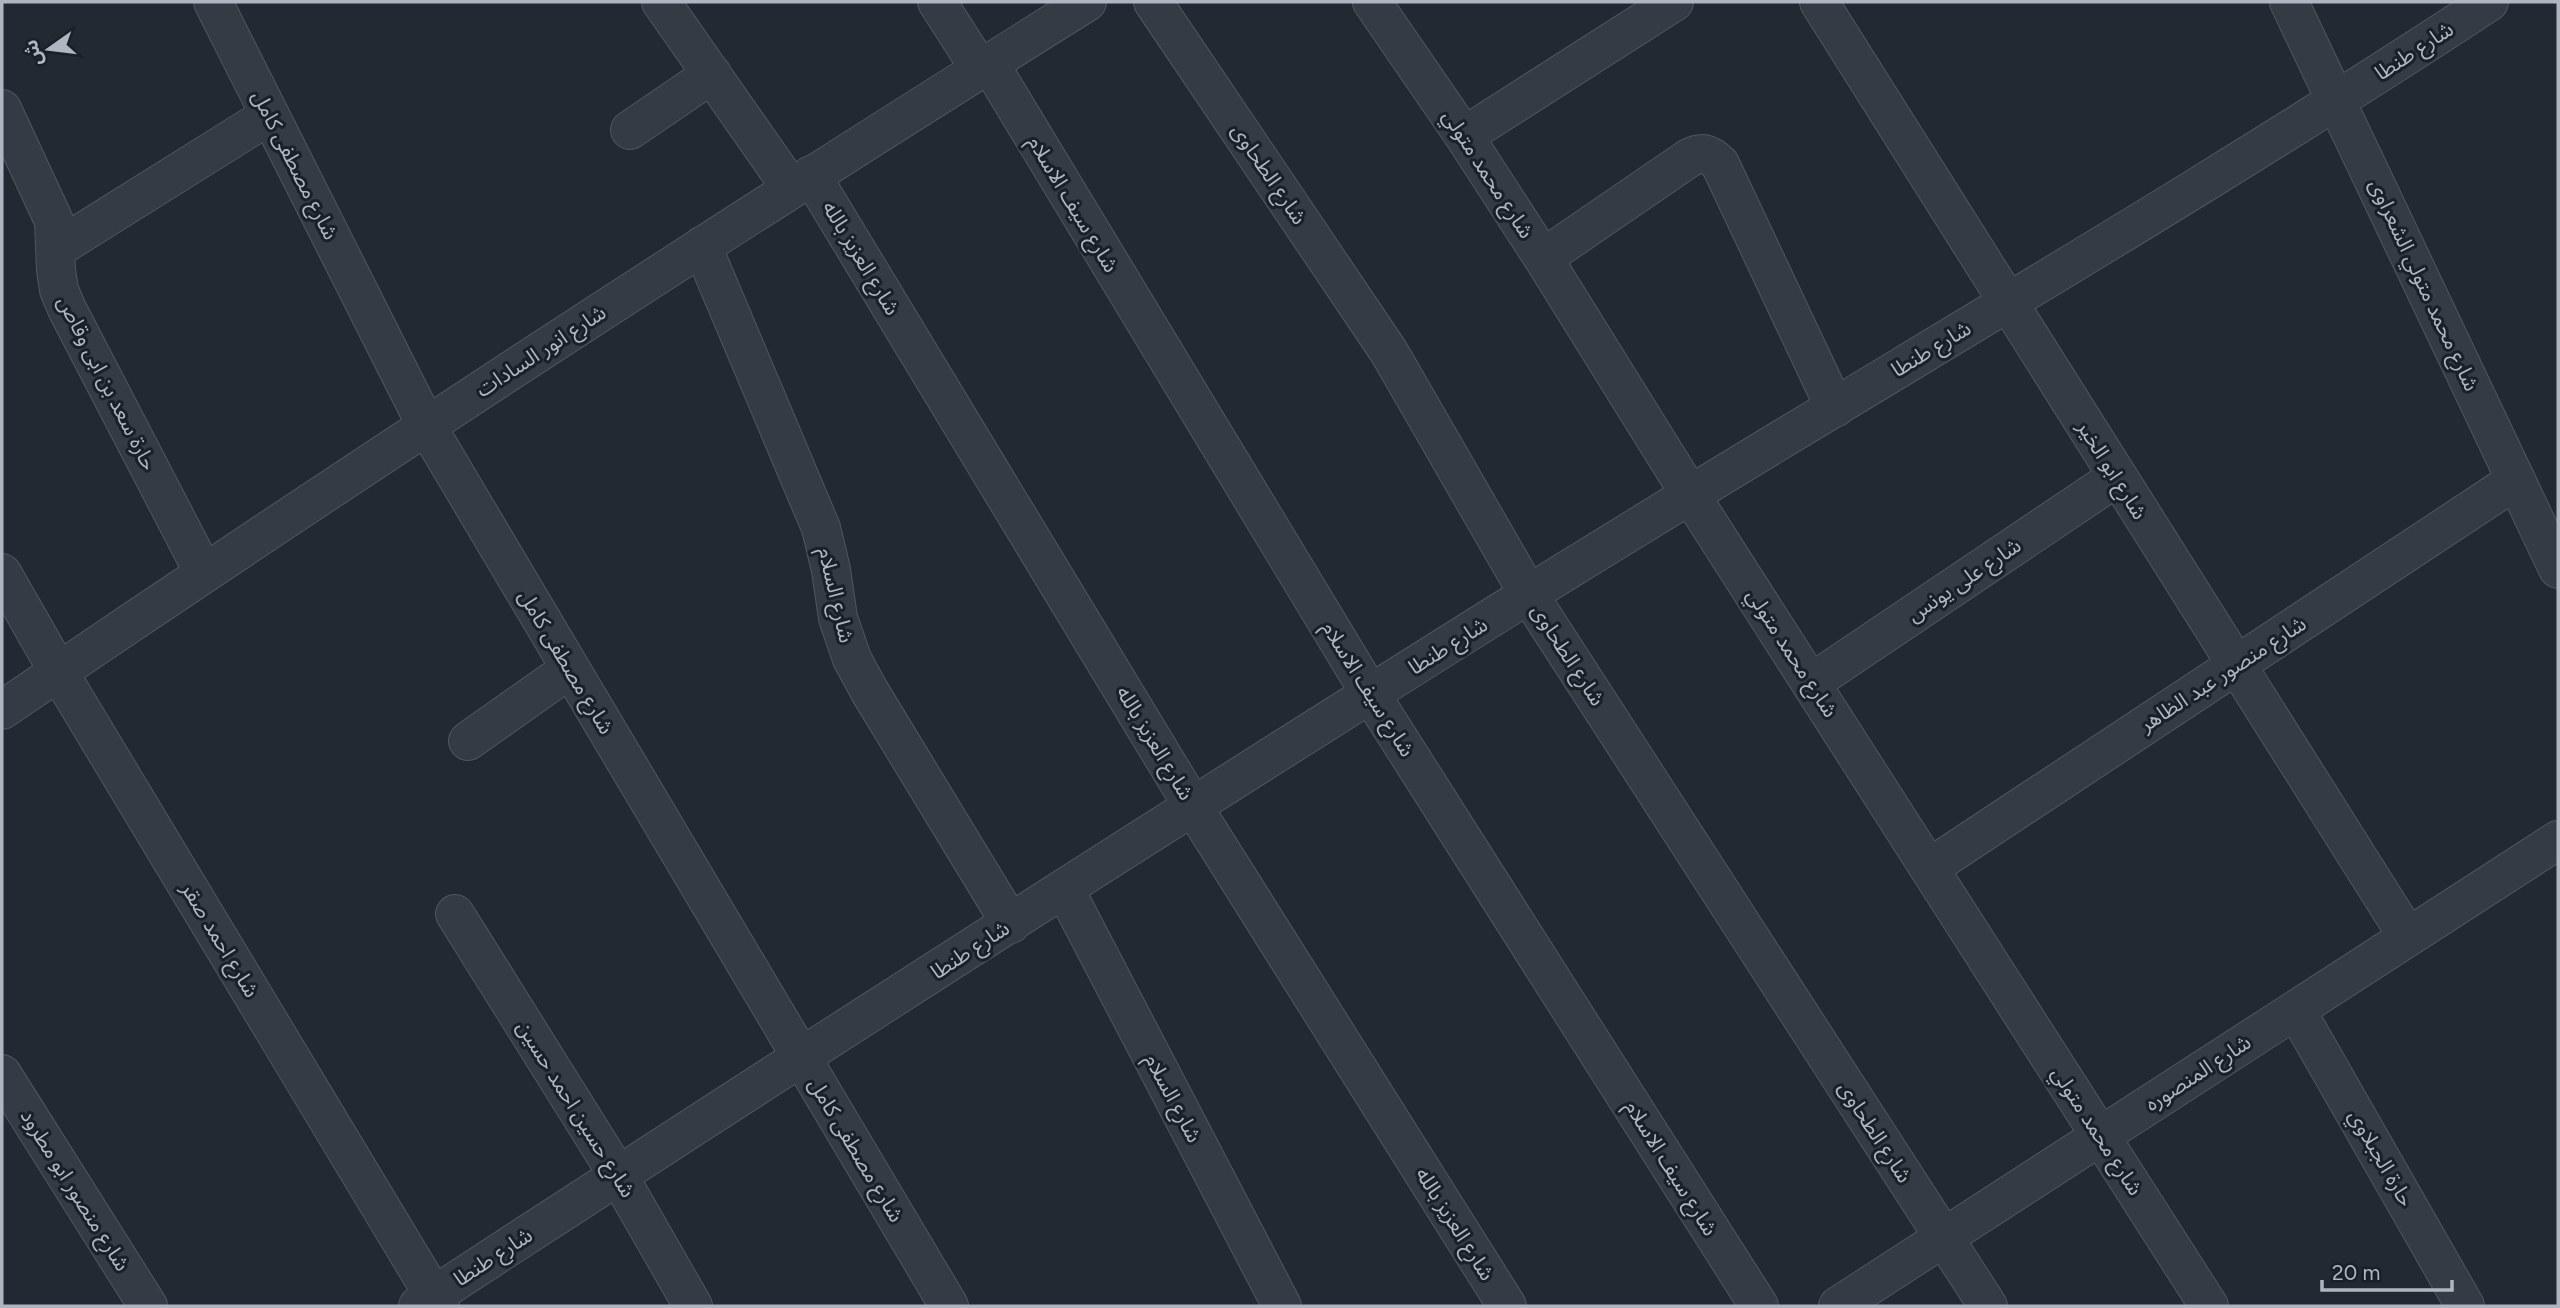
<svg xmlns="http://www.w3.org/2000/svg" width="2560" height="1308" font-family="Figtree,'Noto Sans Arabic',sans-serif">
  <rect width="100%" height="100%" fill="#222933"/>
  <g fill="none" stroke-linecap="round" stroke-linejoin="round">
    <defs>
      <path id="minor" d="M213,2L426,425L949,1306
        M661,2L791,188
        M937,2L980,69
        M1153,2L1389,352L1529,595L1988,1306
        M1372,2L1464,136L1543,258L1691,496L2209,1306
        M1819,2L2408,937
        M989,63L1371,695L1759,1306
        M2,109L54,221L56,270L59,290L67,309L204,573
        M630,130L712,74
        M1464,136L1674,2
        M811,175L1194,808L1507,1306
        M702,246L821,528L831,570L838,618L852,659L870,692L1011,924
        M56,249L270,115
        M1543,258L1689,158C1702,151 1709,153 1720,164L1835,408
        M2,573L58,671L440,1306
        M1811,683L2117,477
        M468,741L570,669
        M1929,868L2516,480
        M1065,890L1282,1306
        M455,914L618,1175L693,1306
        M2296,1010L2465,1306
        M2,1074L148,1306
        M418,1306C785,1066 1154,829 1526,596C1846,396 2174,209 2489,2
        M1838,1306L2558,840"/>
      <path id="tertiary" d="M2289,2L2558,569
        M2,710C359,467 721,231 1087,2"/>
    </defs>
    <use href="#minor" stroke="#4f565f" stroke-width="40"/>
    <use href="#tertiary" stroke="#4f565f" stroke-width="40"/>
    <use href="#minor" stroke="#353b44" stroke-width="38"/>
    <use href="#tertiary" stroke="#353b44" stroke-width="38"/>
  </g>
  <g text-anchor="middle" stroke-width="6" stroke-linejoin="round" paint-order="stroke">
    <g font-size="21" fill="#afb6c1" stroke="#1a2028">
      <text transform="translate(2414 51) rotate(-33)" y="7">شارع طنطا</text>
      <text transform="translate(295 165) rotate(63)" y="7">شارع مصطفى كامل</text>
      <text transform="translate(1269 174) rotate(56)" y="7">شارع الطحاوى</text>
      <text transform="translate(1488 174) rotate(57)" y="7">شارع محمد متولي</text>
      <text transform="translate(1073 204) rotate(59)" y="7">شارع سيف الاسلام</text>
      <text transform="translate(861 258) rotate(59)" y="7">شارع العزيز بالله</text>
      <text transform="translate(2424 285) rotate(65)" y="7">شارع محمد متولي الشعراوى</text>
      <text transform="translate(1931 349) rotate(-31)" y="7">شارع طنطا</text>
      <text transform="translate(541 351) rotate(-33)" y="7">شارع انور السادات</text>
      <text transform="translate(107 383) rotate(63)" y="7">حارة سعد بن ابى وقاص</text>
      <text transform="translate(2112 470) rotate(58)" y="7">شارع ابو الخير</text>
      <text transform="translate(1964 580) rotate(-34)" y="7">شارع على يونس</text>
      <text transform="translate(836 595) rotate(77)" y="7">شارع السلام</text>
      <text transform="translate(1448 646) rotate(-32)" y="7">شارع طنطا</text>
      <text transform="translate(1792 653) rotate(57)" y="7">شارع محمد متولي</text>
      <text transform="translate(1568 655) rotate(57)" y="7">شارع الطحاوى</text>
      <text transform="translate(566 662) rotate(59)" y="7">شارع مصطفى كامل</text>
      <text transform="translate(2223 674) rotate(-33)" y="7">شارع منصور عبد الظاهر</text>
      <text transform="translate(1368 689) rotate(58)" y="7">شارع سيف الاسلام</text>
      <text transform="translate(1155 743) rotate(59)" y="7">شارع العزيز بالله</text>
      <text transform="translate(220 940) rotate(59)" y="7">شارع احمد صقر</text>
      <text transform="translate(970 950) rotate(-33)" y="7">شارع طنطا</text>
      <text transform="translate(2198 1073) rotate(-33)" y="7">شارع المنصوره</text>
      <text transform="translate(1173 1098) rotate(62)" y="7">شارع السلام</text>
      <text transform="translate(576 1109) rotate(58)" y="7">شارع حسين احمد حسين</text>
      <text transform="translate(2097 1131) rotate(57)" y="7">شارع محمد متولي</text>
      <text transform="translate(1875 1132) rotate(57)" y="7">شارع الطحاوى</text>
      <text transform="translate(856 1150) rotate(59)" y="7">شارع مصطفى كامل</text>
      <text transform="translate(2381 1158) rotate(60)" y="7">حارة الجبلاوي</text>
      <text transform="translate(1671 1168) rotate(58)" y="7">شارع سيف الاسلام</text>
      <text transform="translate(75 1190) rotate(58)" y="7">شارع منصور ابو مطرود</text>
      <text transform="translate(1455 1224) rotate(58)" y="7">شارع العزيز بالله</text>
      <text transform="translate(493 1257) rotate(-33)" y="7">شارع طنطا</text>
    </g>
  </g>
  <rect width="2560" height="1308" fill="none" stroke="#afb6c1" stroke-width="7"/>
  <g transform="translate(49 49) rotate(256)" stroke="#1a2028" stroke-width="5" paint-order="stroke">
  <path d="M0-5L12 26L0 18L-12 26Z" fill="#afb6c1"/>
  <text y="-10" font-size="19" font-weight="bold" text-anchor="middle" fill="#afb6c1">ش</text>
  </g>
  <path d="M2322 1280v10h130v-10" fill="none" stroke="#afb6c1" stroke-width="3.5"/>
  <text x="2332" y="1280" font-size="21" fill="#afb6c1" stroke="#1a2028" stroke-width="5" paint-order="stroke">20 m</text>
</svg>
